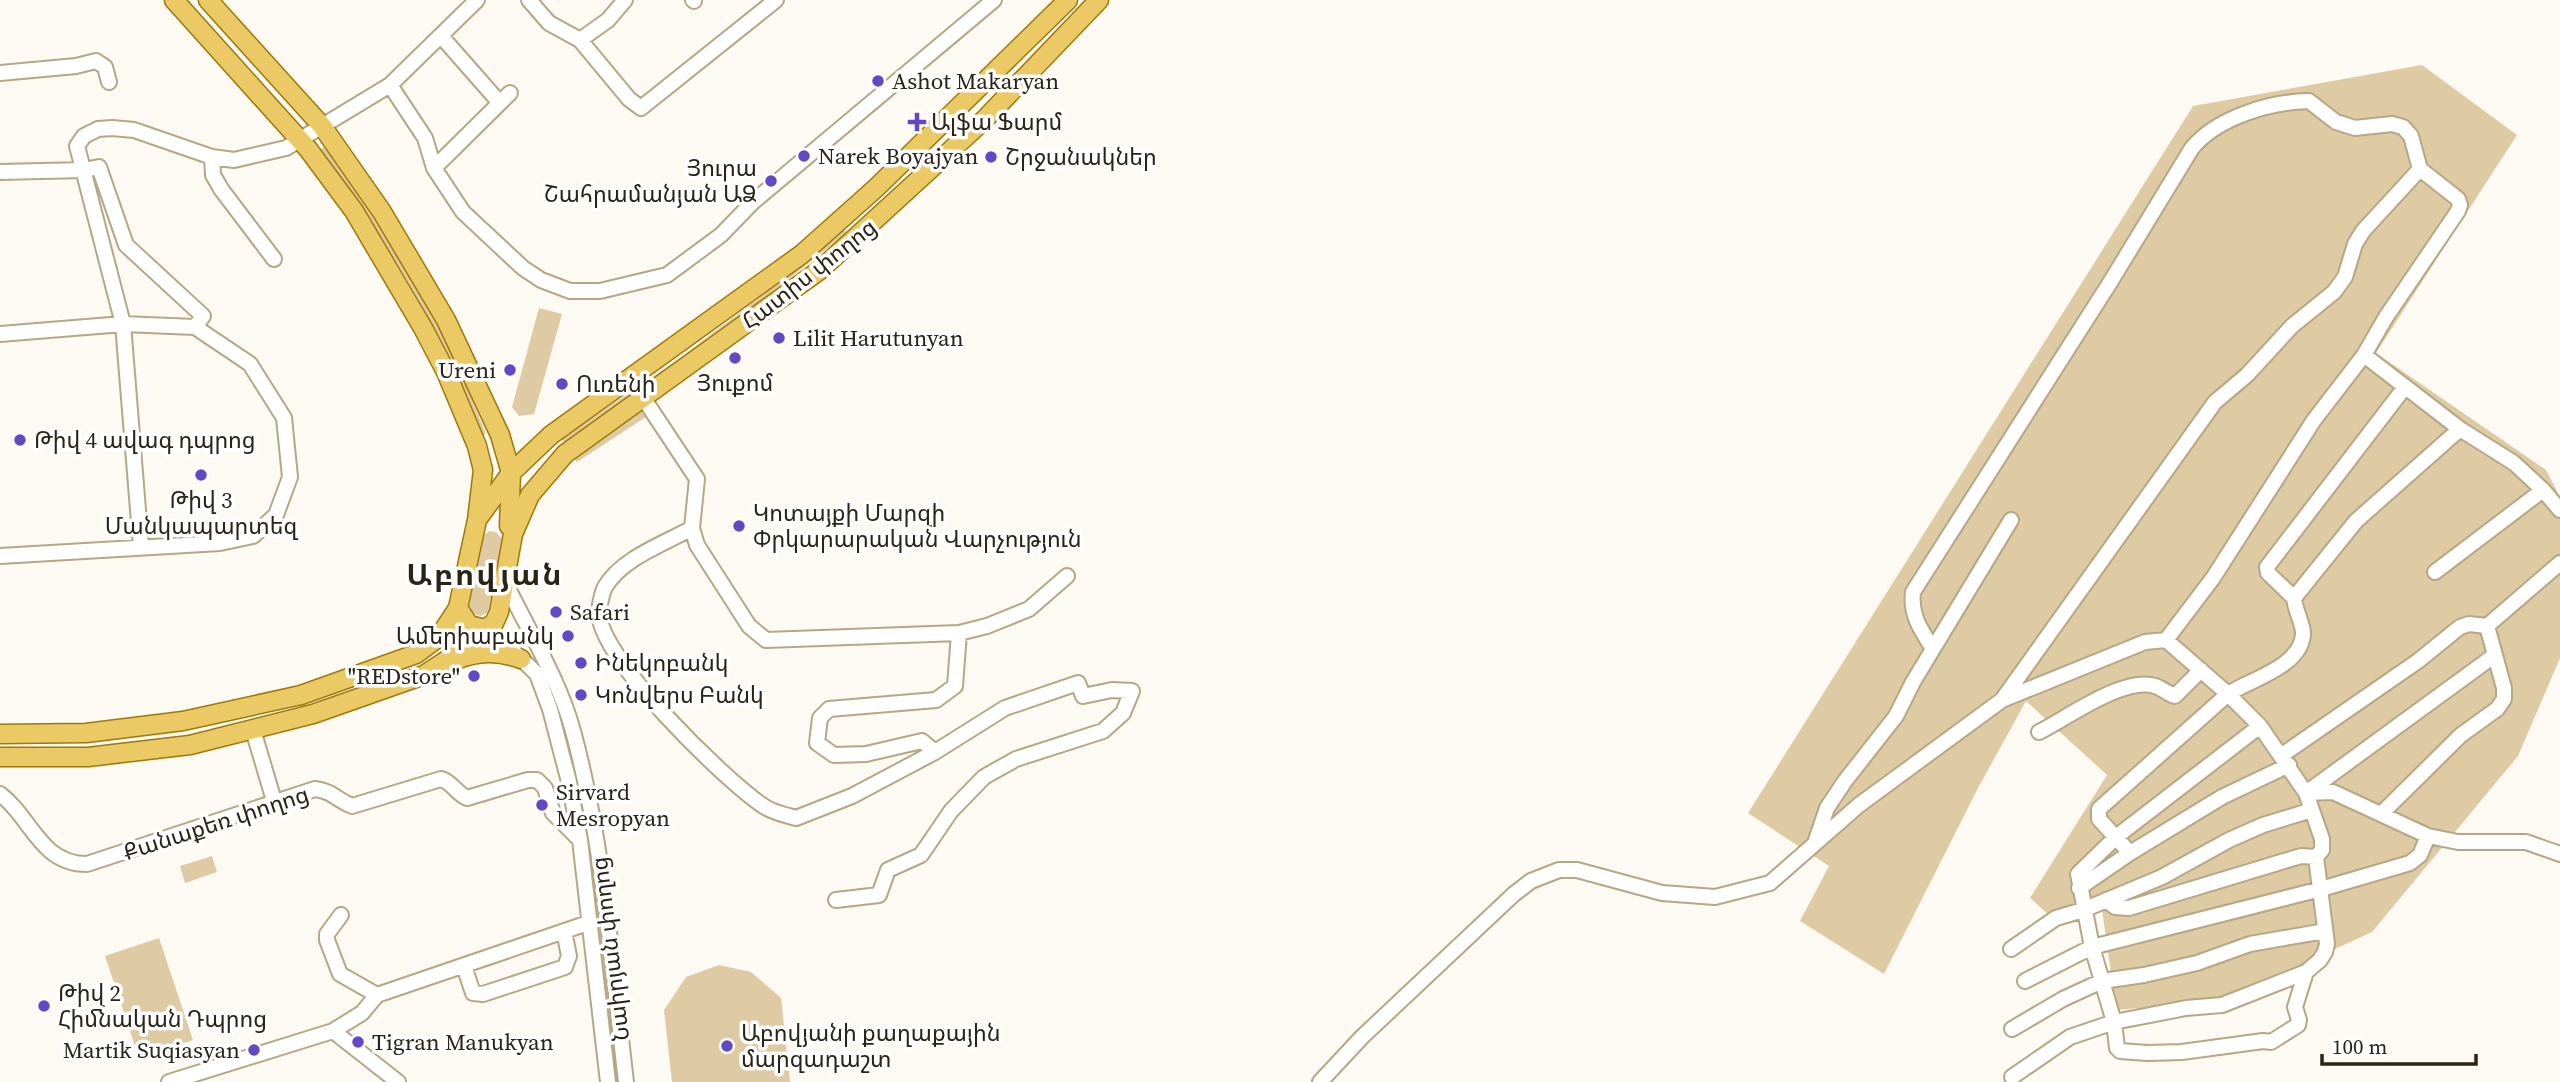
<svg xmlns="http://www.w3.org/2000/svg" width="2560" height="1082" font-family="'Source Serif 4','Noto Sans Armenian',serif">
  <rect width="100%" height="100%" fill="#fdfaf3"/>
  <path fill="#decba4" d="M2422,65L2517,135L2376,353L2546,470L2560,497V658L2518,756L2372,932L2223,1001L2116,1010L2100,895L2051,917L2030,898L2107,775L2026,701L1978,788L1884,974L1800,921L1829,866L1748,813L2193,106Z
    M324,147C362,199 399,254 430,310C452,350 469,392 486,434L481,436C464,394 447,353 426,313C395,256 358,202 320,149Z
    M843,230L846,231L845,234C755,308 661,376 564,443L562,439L680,358L780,282Z
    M539,308L562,314L534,414L519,416L512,407Z
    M643,407L649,415L577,462L572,455Z
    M489,531L496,532L503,540L488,611C483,618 476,616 471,612L469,607L483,536Z
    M555,695C597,819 604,953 619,1082H615L587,847L552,697Z
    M212,856L217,872L185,883L180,866Z
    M159,938L193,1040L139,1058L105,956Z
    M719,965L751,972L781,998L790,1082H672L664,1010L686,977Z"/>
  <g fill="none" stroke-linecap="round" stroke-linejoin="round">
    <defs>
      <path id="minor" d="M529,0L549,23L580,40L608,20L625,0
        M693,0L694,1
        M441,36L499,102
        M580,40L629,99L641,108L776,0
        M0,73L76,66L96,61L105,67L109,82
        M390,85L425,138L434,168L463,212L523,268L541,280L570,291H600L667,275L721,235L753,202L994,0
        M212,157L213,175L221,189L274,259
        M434,168L510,93
        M0,172L84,170L99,167L126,245L203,316L195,327
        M0,334L123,324L195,327L250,364L284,418L290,477L276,515L253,536L220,543L0,556
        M2364,355L2460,429L2514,463L2543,490L2560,510
        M644,399L697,479L692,528L697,545L749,626L766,640L959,633L987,626L1029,609L1067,576
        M692,528C664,544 622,558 605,587C602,593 599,607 599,613C600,659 723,778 762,805C771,812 785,815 796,818L852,796L935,752L1005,708L1078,683L1083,696L1112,690L1132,691L1123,713L1103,731L1016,759L984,777L951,811L921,855L888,870L879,895L836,900
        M141,547L123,324L77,146L84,136L98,129L112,128L134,130L212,157L234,160L286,148L390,85L477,0
        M2435,572L2543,490
        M505,582C528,630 559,679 573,731C604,845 612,965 626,1082
        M2294,598L2356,521L2460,429
        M2487,626L2560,563
        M489,628L537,674L550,709L569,782L580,840L608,1082
        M1933,649C1921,630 1910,615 1913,592L2111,281L2192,148C2218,117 2270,102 2309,101L2336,122L2355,128L2392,124L2403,127L2411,136L2420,169L2458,199L2460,205L2458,211L2386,317L2364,355L2314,420L2213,578L2166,640
        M2002,700L2215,402L2247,375L2292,326L2334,292L2345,277L2355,244L2363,231L2420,169
        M2260,726L2116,837L2078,874L2092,947L2114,1022L2186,1008L2222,1005L2306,972L2320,960L2325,952L2327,944L2316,857L2322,850V839L2306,793L2495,655
        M253,730L275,804
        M2039,732C2067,718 2124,676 2155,686C2162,688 2168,694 2175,696L2201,670
        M935,752L922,741L866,754L834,755L817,743L820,718L829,709L936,700L955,686L959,633
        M2282,755L2418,661L2460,627L2469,624L2487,626L2504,688V699L2497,709L2461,735L2381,814
        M0,794C32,818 40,864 87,864L315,789C332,791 337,800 352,806L441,779C452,782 456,793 467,798L528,780H537L545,788L553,813L580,840
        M1815,843L1827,808L1845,781L1896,716L1913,682L2011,520
        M2130,853L2222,797L2289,765
        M2079,888L2130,853L2099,819V809L2228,694C2251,679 2300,667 2303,635C2304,625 2295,611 2294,598L2268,573L2267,567L2405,387
        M2106,900L2115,907L2129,908L2301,856L2316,857
        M341,915L327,934V940L340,974L377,995L588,923
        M2011,949L2056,918L2083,910L2162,877L2229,840L2263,825L2312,810
        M464,966L473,993L483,994L565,967L569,956L564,931
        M2025,981L2092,947L2321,889L2410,863L2420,855L2428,836
        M2012,1029L2063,999L2102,981L2144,975L2197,963L2250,944L2325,931
        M333,1031L362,1013L377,995
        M2012,1077L2070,1037L2114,1022L2117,1048L2120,1051L2148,1053L2182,1052L2263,1041L2271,1042L2298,1025L2299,1020L2295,1007L2306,972
        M169,1082L333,1031L398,1082
        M1320,1082L1362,1037L1514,894L1531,881L1559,870H1577L1662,893L1715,897L1770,883L1859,805L2002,700L2145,642L2166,640L2228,694L2260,726L2306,793L2333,792L2428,836L2458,842H2526L2560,854"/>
      <path id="major" d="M174,0L308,149L354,211L423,328L446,372L477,446L483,470L477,520L458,608L469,625L485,629L494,623L499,612L513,534L530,495L565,454L820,270L985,119L1099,0
        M208,0L322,126L382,212L446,320L500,435L511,473L509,526
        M479,517L511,473L551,435L802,254L876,188L1068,0
        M456,660C479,651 498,651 521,659
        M0,734L86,733L183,721L301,695L416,654L439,637L458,608
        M0,757H88L190,745L313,714L424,675L465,648L485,629"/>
    </defs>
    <use href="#minor" stroke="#b6a785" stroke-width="18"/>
    <use href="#major" stroke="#9e7908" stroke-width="21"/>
    <use href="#minor" stroke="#fff" stroke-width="14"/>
    <use href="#major" stroke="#ebca66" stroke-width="18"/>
  </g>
  <g fill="#6049c2" stroke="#fff" stroke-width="2.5">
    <circle cx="878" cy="81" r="7"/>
    <path d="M913.5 111.5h7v7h7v7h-7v7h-7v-7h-7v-7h7z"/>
    <circle cx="804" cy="156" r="7"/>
    <circle cx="991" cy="157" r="7"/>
    <circle cx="771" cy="181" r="7"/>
    <circle cx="779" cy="338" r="7"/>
    <circle cx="735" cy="358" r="7"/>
    <circle cx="510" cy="370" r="7"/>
    <circle cx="562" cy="384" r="7"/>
    <circle cx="20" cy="440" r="7"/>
    <circle cx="201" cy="475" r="7"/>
    <circle cx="739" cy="526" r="7"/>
    <circle cx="556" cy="612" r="7"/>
    <circle cx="568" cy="636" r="7"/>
    <circle cx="581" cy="663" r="7"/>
    <circle cx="474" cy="676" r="7"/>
    <circle cx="581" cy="695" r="7"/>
    <circle cx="542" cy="805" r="7"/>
    <circle cx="44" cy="1006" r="7"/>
    <circle cx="358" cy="1042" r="7"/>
    <circle cx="727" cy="1046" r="7"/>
    <circle cx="254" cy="1050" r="7"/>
  </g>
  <g text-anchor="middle" stroke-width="7" stroke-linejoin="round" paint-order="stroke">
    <g font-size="23" fill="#2a2417" stroke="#fff" text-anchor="start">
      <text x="892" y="89">Ashot Makaryan</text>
      <text x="931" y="130">Ալֆա Ֆարմ</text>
      <text x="818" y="164">Narek Boyajyan</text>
      <text x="1005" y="165">Շրջանակներ</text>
      <text x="757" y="176" text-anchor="end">Յուրա<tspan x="757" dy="26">Շահրամանյան ԱՁ</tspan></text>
      <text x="793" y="346">Lilit Harutunyan</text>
      <text x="496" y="378" text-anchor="end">Ureni</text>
      <text x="735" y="391" text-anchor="middle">Յուքոմ</text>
      <text x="576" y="392">Ուռենի</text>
      <text x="34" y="448">Թիվ 4 ավագ դպրոց</text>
      <text x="201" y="508" text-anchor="middle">Թիվ 3<tspan x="201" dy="26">Մանկապարտեզ</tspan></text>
      <text x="753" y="521">Կոտայքի Մարզի<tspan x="753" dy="26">Փրկարարական Վարչություն</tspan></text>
      <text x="570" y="620">Safari</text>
      <text x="554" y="644" text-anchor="end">Ամերիաբանկ</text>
      <text x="595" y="671">Ինեկոբանկ</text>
      <text x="460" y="684" text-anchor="end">"REDstore"</text>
      <text x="595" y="703">Կոնվերս Բանկ</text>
      <text x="556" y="800">Sirvard<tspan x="556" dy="26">Mesropyan</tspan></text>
      <text x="58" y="1001">Թիվ 2<tspan x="58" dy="26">Հիմնական Դպրոց</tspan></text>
      <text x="741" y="1041">Աբովյանի քաղաքային<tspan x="741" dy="26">մարզադաշտ</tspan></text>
      <text x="372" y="1050">Tigran Manukyan</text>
      <text x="240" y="1058" text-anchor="end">Martik Suqiasyan</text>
    </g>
    <g font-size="23" fill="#2a2417" stroke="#fff">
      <text transform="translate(809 274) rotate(-38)" y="8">Հատիս փողոց</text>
      <text transform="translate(216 823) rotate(-18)" y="8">Քանաքեռ փողոց</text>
      <text transform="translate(610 949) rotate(-97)" y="8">Նաիրյան փողոց</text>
    </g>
    <g font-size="30" font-weight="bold" letter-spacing="2" fill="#2a2417" stroke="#fff">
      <text x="485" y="585">Աբովյան</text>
    </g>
  </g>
  <path d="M2322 1054v10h154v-10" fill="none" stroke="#2a2417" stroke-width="3.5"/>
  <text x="2332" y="1054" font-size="21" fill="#2a2417" stroke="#ffffff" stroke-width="5" paint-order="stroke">100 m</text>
</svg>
